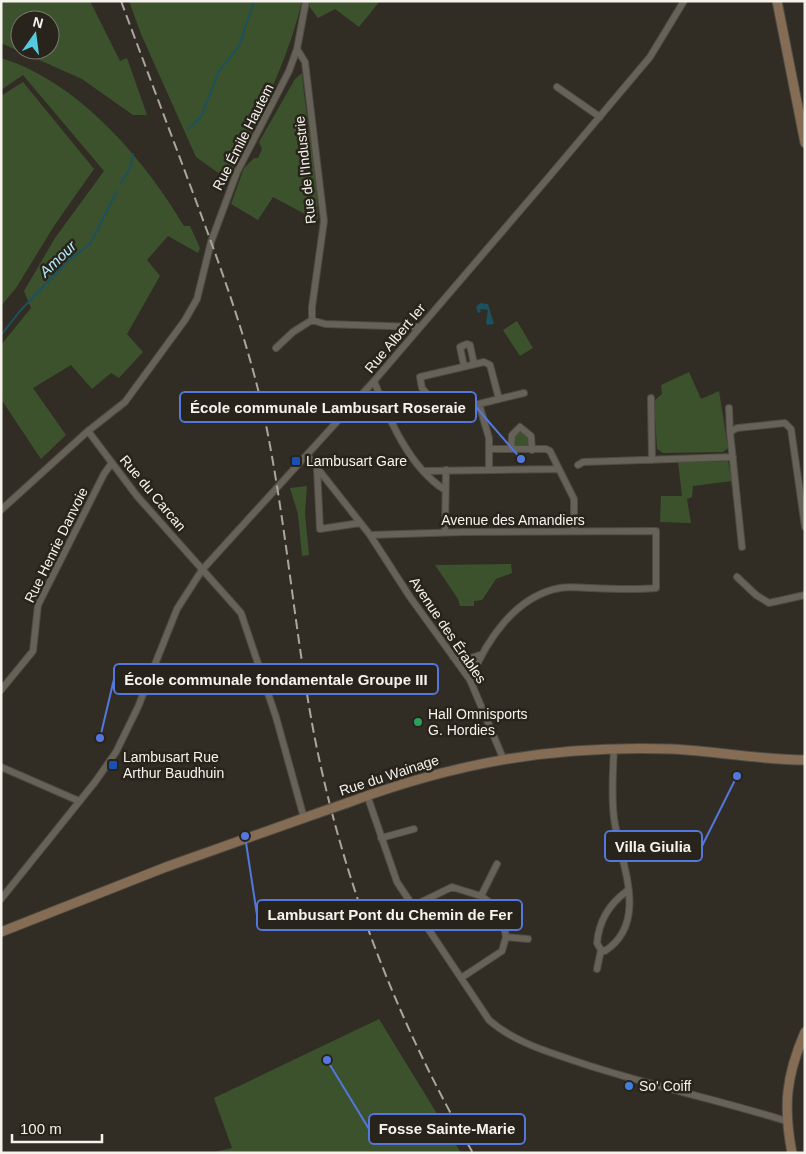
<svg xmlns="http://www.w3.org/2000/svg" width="806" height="1154" font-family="Helvetica,sans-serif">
  <rect width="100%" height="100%" fill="#312d24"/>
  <path fill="#3c522d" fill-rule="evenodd" d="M1,1H90L120,61L127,58L147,115H133L82,79L1,43ZM20,20H50V50H20Z
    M129,1H302C287,64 257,122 227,179L196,157L141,34Z
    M310,1H380L359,27L335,9L318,18L309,6Z
    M1,58C79,82 144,159 184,226H190L200,248L198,253L168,236L147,260L160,276L127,334L143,352L119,378L111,373L92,389L71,365L33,388L66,435L41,459L1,399L3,394L1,392V345L31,308L24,291L55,238L104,171L23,75L1,90Z
    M302,73C306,122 318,171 318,221L273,197L258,220L231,204L244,168L254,158H258L262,149L259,142L295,79Z
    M23,82L94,169L54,226L16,288L1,306V96Z
    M517,321L533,348L520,356L503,330Z
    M689,372L701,399L719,391L728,448L723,452L663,453L657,449L654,401L662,394L661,385Z
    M520,430L529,437V447L513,448L514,437Z
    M728,461L732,481L693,486L692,497L687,499L691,523L660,522L661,496H682L678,462Z
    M307,486L305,514L309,555L302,556L298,514L290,488Z
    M511,564L512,573L496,579L482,600L474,601V606H460L458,599L435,565Z
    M379,1019L461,1153H211L232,1148L214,1098Z"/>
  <path fill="#1c515f" d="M480,303L488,304L494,324L487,325L486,322L488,310L480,309L481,312L478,313L476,307Z"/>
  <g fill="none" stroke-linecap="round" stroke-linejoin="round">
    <path stroke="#1c515f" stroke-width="2" d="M188,129L201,117L219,71L239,46L254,1
      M121,183L130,168L133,154
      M1,335L20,311L68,261L90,244L117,191"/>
    <defs>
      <path id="street" d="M297,49L305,62L324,221L312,307V320
        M557,87L600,117
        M276,348L293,332L312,320L325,324L420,327
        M484,362L490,365L499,399L443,413L422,388L420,377Z
        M464,366L460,347L467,344L470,345L474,364
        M374,381C389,419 409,467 445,490
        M651,398L652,460
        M499,399L524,393
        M479,404L489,438V470
        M729,408L730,432
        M88,431L137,496L241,613L276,717L304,818
        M489,449H546L550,451L574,499V531
        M511,449L512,435L520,427L531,436L532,450
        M307,455L370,535L410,597L470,680L503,758
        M578,465L583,462L733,457
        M317,468L320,529L360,523
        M425,471L558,469
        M1,510L88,431L125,402L185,320L197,299L211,242L237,172L289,71L297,49L306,1
        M445,532L446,470
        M370,535L463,532L656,531V588C634,590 612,589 591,588C581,588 569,586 560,588C515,596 486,641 470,680
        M742,547L730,432L737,428L785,423L791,429L805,527
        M737,577L756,595L769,603L805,595
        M453,657L467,659L480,655
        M1,690L33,651L38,605L104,474L111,464
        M614,748C613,771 611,795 614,818C619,860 651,921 605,951L601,950L597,943C599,920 609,904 627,891
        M1,767L79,801
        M367,795L397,882L489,1020C514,1042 546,1051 578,1062C646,1085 717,1099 786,1121
        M381,838L414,829
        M481,896L497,864
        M1,899L95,782L116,752L138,707L177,609L202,570L374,381L548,178L650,57L684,1
        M411,907L452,887L481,896L501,911L506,937L502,951L461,978
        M506,937L528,939
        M597,969L601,950"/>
      <path id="secondary" d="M777,1L805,143
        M347,803C457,762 555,745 672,749C716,751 760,760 805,760
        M1,932L166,867L318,813
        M792,1153C783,1106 786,1076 805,1032"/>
    </defs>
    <use href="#street" stroke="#4e4b43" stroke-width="8"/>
    <use href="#secondary" stroke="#4e4b43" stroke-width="11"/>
    <use href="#street" stroke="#666258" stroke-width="6"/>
    <use href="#secondary" stroke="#846c55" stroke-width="9"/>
    <path stroke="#aaa69f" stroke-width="2" stroke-dasharray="10 5" stroke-linecap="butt" d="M121,1C146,68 171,134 196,201C222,271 248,342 264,415C286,520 294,628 314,734C343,882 397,1022 473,1153"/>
    <defs>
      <path id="secondary-bridge" d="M318,813L347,803"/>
    </defs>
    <use href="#secondary-bridge" stroke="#4e4b43" stroke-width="11" stroke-linecap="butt"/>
    <use href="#secondary-bridge" stroke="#846c55" stroke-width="9"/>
  </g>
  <g fill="#1a4fb4" stroke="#28241b" stroke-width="2">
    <rect x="291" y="456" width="10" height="10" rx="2.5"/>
    <rect x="108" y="760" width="10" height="10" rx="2.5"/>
  </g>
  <circle fill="#2e9e5b" stroke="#28241b" stroke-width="2" cx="418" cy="722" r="5"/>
  <circle fill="#3f7fe0" stroke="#28241b" stroke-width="2" cx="629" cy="1086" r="5"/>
  <g text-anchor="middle" stroke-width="5" stroke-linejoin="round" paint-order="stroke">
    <g font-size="14" fill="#f6f3ed" stroke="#28241b">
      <text transform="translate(243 137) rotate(-63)" y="5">Rue Émile Hautem</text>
      <text transform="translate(305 170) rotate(-96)" y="5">Rue de l'Industrie</text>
      <text transform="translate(395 338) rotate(-50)" y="5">Rue Albert Ier</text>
      <text transform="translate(153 493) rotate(50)" y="5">Rue du Carcan</text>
      <text x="513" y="525">Avenue des Amandiers</text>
      <text transform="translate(56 545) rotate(-64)" y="5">Rue Henrie Danvoie</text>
      <text transform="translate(448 630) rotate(56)" y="5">Avenue des Érables</text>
      <text transform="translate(389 775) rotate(-18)" y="5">Rue du Wainage</text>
    </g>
    <g font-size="14" fill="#f6f3ed" stroke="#28241b" text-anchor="start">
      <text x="306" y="466">Lambusart Gare</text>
      <text x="428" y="719">Hall Omnisports<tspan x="428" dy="16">G. Hordies</tspan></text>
      <text x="123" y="762">Lambusart Rue<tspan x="123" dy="16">Arthur Baudhuin</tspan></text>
      <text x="639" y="1091">So' Coiff</text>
    </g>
    <g font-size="15" font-style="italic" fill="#b4eeff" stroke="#28241b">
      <text transform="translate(58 259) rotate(-44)" y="5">Amour</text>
    </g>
  </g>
  <path fill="none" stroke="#5377dd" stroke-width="2" d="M521 459L476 407M100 738L114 679M737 776L702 846M245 836L257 915M327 1060L369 1129"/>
  <g fill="#5377dd" stroke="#28241b" stroke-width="2">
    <circle cx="521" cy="459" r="5"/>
    <circle cx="100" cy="738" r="5"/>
    <circle cx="737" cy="776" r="5"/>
    <circle cx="245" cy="836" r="5"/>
    <circle cx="327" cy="1060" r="5"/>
  </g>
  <g fill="#28241b" stroke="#5377dd" stroke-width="2">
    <rect x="180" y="392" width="296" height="30" rx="5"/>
    <rect x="114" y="664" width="324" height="30" rx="5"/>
    <rect x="605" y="831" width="97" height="30" rx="5"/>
    <rect x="257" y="900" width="265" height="30" rx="5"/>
    <rect x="369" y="1114" width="156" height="30" rx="5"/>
  </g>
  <g font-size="15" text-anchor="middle" font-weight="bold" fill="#f6f3ed">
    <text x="328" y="413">École communale Lambusart Roseraie</text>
    <text x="276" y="685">École communale fondamentale Groupe III</text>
    <text x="653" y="852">Villa Giulia</text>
    <text x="390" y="920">Lambusart Pont du Chemin de Fer</text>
    <text x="447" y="1134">Fosse Sainte-Marie</text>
  </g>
  <rect width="806" height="1154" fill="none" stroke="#f6f3ed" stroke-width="5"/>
  <g transform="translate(35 35) rotate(14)"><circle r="24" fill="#28241b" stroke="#7a776f"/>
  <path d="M0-4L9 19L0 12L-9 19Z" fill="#55cadf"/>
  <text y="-8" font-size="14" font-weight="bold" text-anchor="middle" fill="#f6f3ed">N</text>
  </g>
  <path d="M12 1134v8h90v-8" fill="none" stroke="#f6f3ed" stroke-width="2.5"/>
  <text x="20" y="1134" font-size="15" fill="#f6f3ed" stroke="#28241b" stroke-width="4" paint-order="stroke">100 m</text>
</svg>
